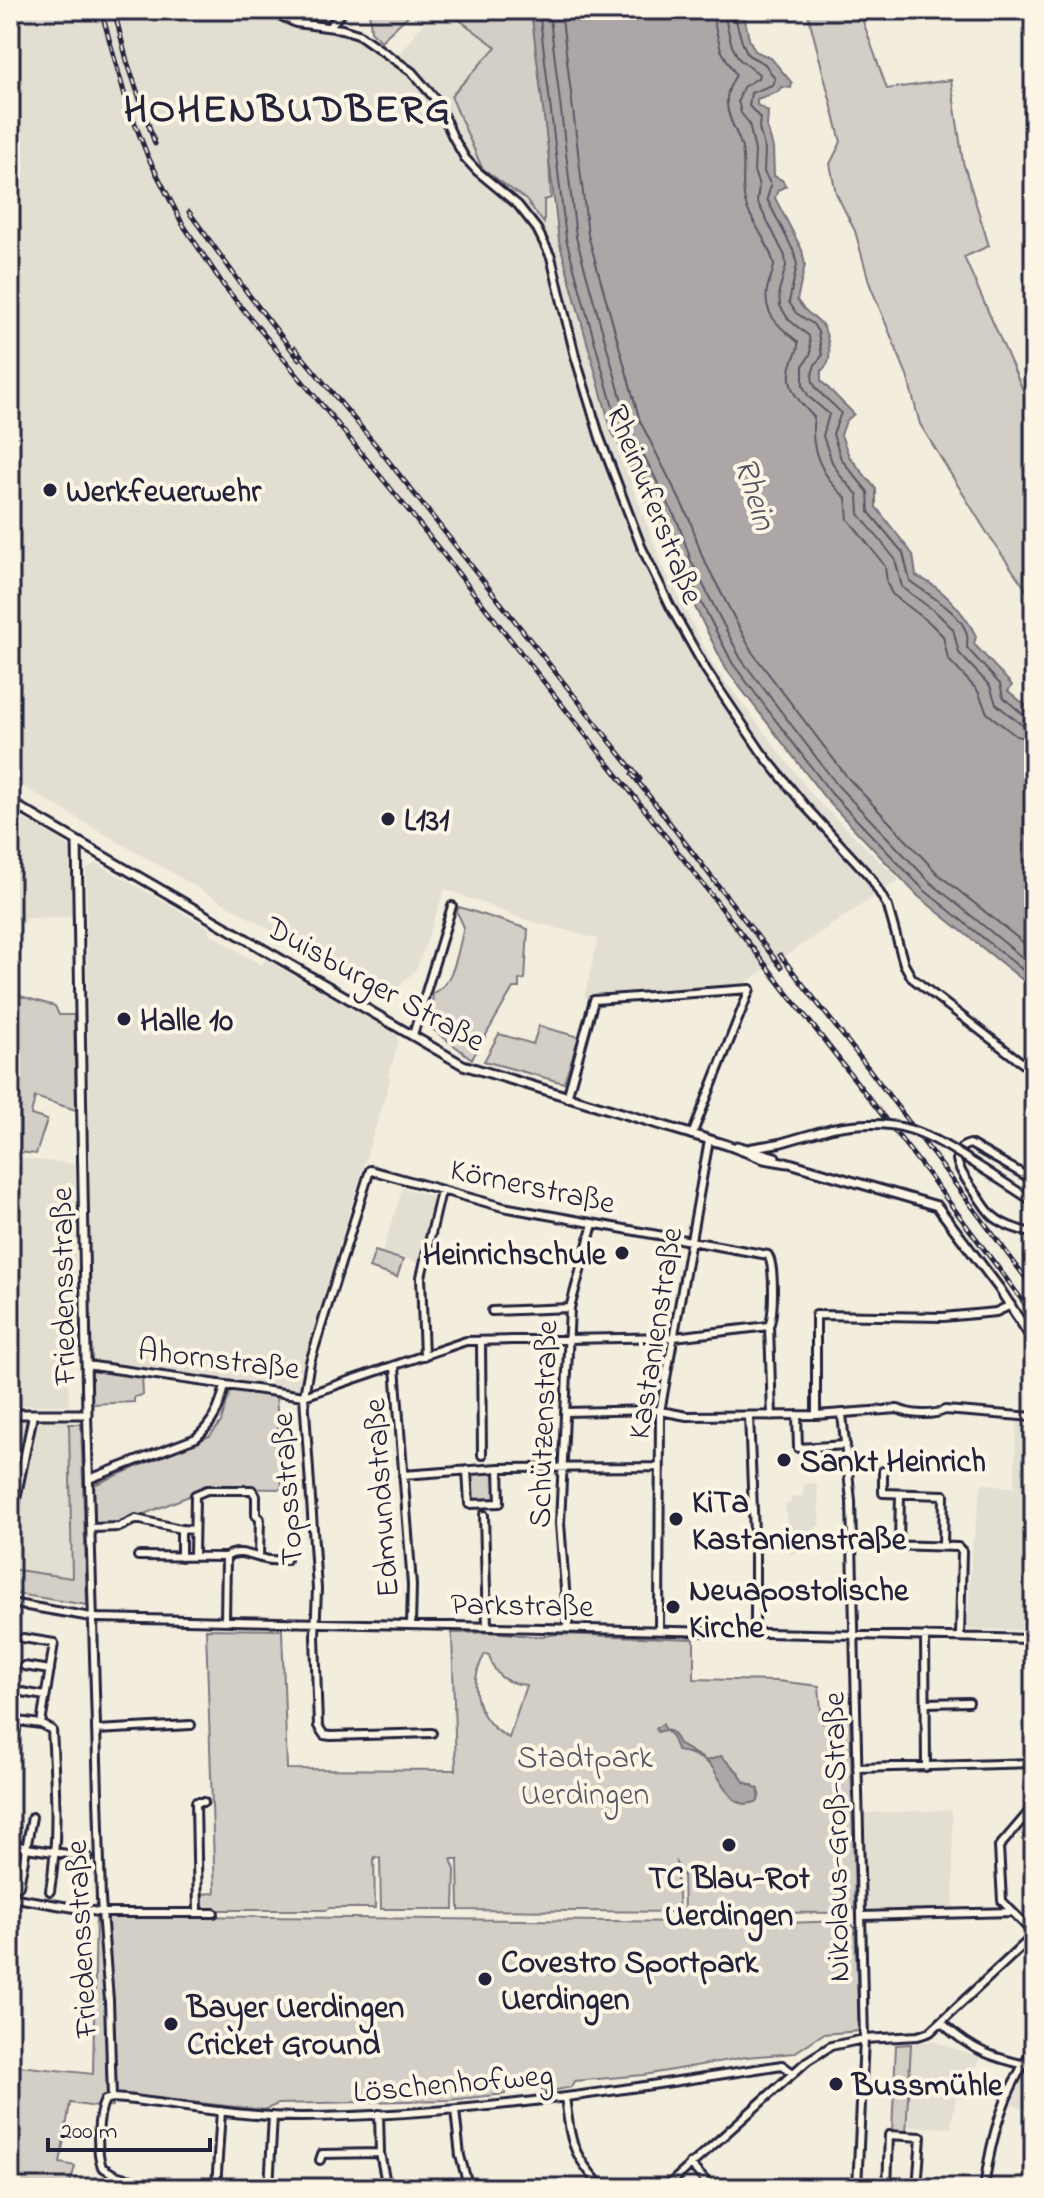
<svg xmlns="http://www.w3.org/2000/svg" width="1044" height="2198" font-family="'Indie Flower',sans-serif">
  <rect width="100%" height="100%" fill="#f3edde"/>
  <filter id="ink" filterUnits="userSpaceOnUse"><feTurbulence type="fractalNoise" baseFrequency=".0125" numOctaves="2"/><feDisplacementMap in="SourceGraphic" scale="16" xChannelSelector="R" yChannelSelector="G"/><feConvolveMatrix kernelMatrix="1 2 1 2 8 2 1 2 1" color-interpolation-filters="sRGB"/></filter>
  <g filter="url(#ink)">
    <path fill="#e3ded2" d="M10,10H340L339,22L363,30L399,54L434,10H448L513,31L545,200L551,198L559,241L612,432L663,567L715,668L814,797L899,880L758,974L743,985V989L606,999L584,998L598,939L526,920L445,889L417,968L388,998L10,779Z
      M10,811L64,842L70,849L72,917L26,918L23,924L10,916Z
      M96,863L209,928L210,933L249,958L262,965L265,959L397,1035L399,1042L388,1076L391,1077L306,1352L299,1390L92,1360L86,869Z
      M10,1157L75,1164V1352H70L68,1368L69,1405H10Z
      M403,1188L434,1197L419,1262L382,1252Z
      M10,1419L68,1421L71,1577L10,1568Z
      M1017,1420L1034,1421V1630L967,1629L972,1547L982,1483L1014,1488Z
      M817,1483L820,1524L816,1527L819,1550L789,1554L785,1504L791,1503V1497L803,1496L804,1484Z
      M952,1810L954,1908L865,1911L863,1813Z
      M933,2041L980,2057L966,2098H956L951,2128L906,2126L911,2044Z
      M1023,2068L1034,2069V2112L1007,2103Z"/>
    <path fill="#d4cfc6" stroke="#7b7880" stroke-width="2" fill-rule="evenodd" d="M369,10H414L381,41L371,31Z
      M446,10H531L548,140L551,198L544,200V223L526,200L482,168L451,96L496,47Z
      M807,10H859L887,89L951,80L963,162L989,246L964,257L1034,415V601L989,536L920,424L907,375L870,285L855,231L836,193L830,164L841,142Z
      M459,907L528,929L525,979L519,980V988H513L472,1059L430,1027L433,993C455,984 458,949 464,927L457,912Z
      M10,993L55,1006L59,1015H74L76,1110L35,1097L31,1115L47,1120L36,1154L10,1151Z
      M539,1026L579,1037L564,1083L484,1061L499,1034L533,1044Z
      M375,1251L403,1260L397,1277L369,1268Z
      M95,1368L142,1375L143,1395L134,1397V1402L92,1404V1371Z
      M231,1389L276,1394L282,1489L209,1488L119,1524L95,1525L94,1485L210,1436L221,1422Z
      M69,1424H81L87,1605L10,1593V1569L72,1578Z
      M497,1471L498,1500L470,1502L469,1472Z
      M206,1629L282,1630L287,1769L456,1770L452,1633C467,1633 483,1632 498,1633C522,1634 531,1639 557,1634L694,1639V1679L777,1681L819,1686L822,1723L850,1719L855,1906L851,1913L684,1912L683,1874L676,1863L679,1912L459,1910L458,1859H451L455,1870L454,1909H381L380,1858L374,1857L375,1908H329L326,1910H201V1894L215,1893ZM485,1654L489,1655C495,1676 504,1683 526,1685L509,1738C477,1721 466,1686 485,1654ZM665,1730L672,1732L680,1745L707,1761L721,1757L737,1771L744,1782L753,1785L760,1793L758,1801L745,1804C726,1783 708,1753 678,1751L672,1736Z
      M96,1915L782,1923L849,1921L855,1928L859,2031L823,2034L794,2053L746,2057L644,2075L574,2081L571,2087L542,2093L541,2075L509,2079L505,2094L449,2100L278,2104L264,2110L118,2094L112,2106L96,2107L70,2103L60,2163L75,2166L69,2188H10V2065L93,2074Z
      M911,2044L906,2133L892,2132L896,2045Z"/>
    <path fill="#aca7a6" stroke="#75727b" stroke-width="2" d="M531,10H735L737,13L744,15L749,39L755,51L771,58L792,83L791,88L781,87L778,92L757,99V105L768,111L767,127L773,148L774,176L782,180L786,186L778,190L775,198L802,250L805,265L797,300C811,323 824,312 829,347C830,358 830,364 821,371V381L854,414L846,421L841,435L849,456L876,489V507L913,555L916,576C941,586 964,612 976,636L974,644L1012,685L1008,691L1034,712V989L918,896L825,798L726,669L675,567L663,533L612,432L559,241Z
      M663,1724L664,1729L672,1732L680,1745L707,1761L721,1756L737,1771L744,1782L759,1789L758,1801C731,1813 724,1783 712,1767C704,1757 690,1753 678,1751L671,1735L665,1730L657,1732L656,1728Z"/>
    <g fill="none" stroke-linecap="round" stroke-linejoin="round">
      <path stroke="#595766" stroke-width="2" d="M539,10L566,239L619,429L670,529L682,565L733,664L831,793L924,890L1034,979
        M549,10L576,237L629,426L679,525L691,561L741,659L838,786L930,882L1034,967
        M561,10L588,235L640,421L690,520L702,556L752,652L848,778L938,874L1034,951
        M711,10L721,50L736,75C731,84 726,92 727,103C727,120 739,133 742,149C746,168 739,191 748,210C756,228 770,245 774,265C773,274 768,282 767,290C763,316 781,328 798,342C799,351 796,352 793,360C783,385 798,401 814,417C809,449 822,477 846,498L848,519L885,566L887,583L892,594L929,622L943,636L948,659L978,691L987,713L1016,736L1034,740
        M723,10L732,46L739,59L759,74L758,78L743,87L738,101L741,113L749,123L755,151L754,171L759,186L757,201L785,256L786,266L779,291L780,306L789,320L809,336L811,353L803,366V386L809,397L829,414L823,436L832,462L842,478L858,495L859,514L895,559L902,587L937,613L953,629L959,653L990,686L996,704L1022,725L1034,728
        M733,10L742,42L748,55L765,64L775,79L772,85L751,93L749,106L760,118L759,128L765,150L764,172L771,185L767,199L794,252L797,265L789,302L796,313L813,324L818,332L822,356C819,360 815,363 814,368C805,388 830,399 841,413L833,434L841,459L868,492L869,512L903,553L910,581C925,593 963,613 967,635C968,639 967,644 967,648L1000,684L1003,697L1026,717L1034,718"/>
      <path stroke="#c9c4bd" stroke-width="6" stroke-dasharray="6 3" stroke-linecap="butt" d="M484,1507V1515"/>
      <defs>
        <path id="minor" d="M269,10L296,23L342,29L358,34L412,72L437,101L453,137L465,158L477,171L518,205L537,229L551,257L575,356L600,438L641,546L670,606L706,670L762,753L804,805L871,878L888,907L904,964L912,978L1034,1072
          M329,27L344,10
          M413,1035L452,906
          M567,1098L594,1000L750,989L692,1135
          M750,1148L780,1143L832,1128
          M991,1174L1034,1202
          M1034,1177H1028L970,1144C941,1151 968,1182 977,1195C982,1202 987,1211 993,1216C1004,1226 1020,1230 1034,1234
          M492,1311L570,1308
          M481,1342L482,1455
          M424,1356L421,1277L441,1191
          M86,1365L304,1396L466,1341L674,1337L769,1326
          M395,1367L412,1585L411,1625
          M565,1412L655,1410L687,1416L816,1415L898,1409C911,1415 933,1416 945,1410L1034,1417
          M87,1414L101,1899L109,2000L112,2098
          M842,1414L851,1501L864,2039L857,2188
          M797,1415L798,1448L846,1445
          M816,1415V1315L943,1317L996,1312L1011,1305
          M749,1416L755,1557V1633
          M467,1470L469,1504L500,1503L499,1468
          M883,1471V1493L944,1495L943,1546
          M403,1475L499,1468L659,1467
          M89,1479L196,1438C214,1422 219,1409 225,1386
          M484,1515L487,1627
          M91,1528L119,1527L136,1519L181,1529L194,1530
          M10,1529L33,1415
          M856,1544L958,1547L962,1551L960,1637
          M899,1545L900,1494
          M138,1556L226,1557L225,1621
          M194,1556L195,1495L207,1490H252L256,1496V1515L260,1519L259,1557
          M181,1557V1529
          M226,1557C239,1548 252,1557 265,1559C271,1561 279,1560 286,1560
          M10,1603L97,1618L1034,1639
          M568,1628L560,1523L570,1308L593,1224
          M659,1630L660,1412L709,1140
          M925,1636L926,1767
          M23,1638L54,1643L41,1724L52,1730C55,1783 59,1837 50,1891
          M24,1666L50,1670
          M16,1691L45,1696
          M925,1703L969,1702
          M10,1720L41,1724
          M96,1730L191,1725
          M432,1733L331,1736L324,1735L318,1726L315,1636L317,1589L304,1396L310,1362L370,1170L503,1207L768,1255C775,1266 774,1315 769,1326L772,1416
          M10,1762L17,1721
          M857,1768L1034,1763
          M1034,1806L999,1847L1002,1901L1034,1934
          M10,1842L26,1848L88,1857
          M19,1886L32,1817
          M10,1897L104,1913H214
          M198,1913L196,1802H204
          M861,1916L1012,1912
          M942,2023C973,2052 994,2058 1034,2067
          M565,2097C571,2143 571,2153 603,2188
          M455,2110L460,2156L469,2188
          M379,2114L380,2153L387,2188
          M320,2160L322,2154L380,2153
          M690,2164L712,2188
          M159,2188L115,2175L102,2167C96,2151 97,2115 105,2100L112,2098L126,2099C184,2106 243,2117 301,2117C462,2116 623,2090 782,2065L793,2073
          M216,2188L221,2111
          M269,2188L273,2116
          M665,2188L807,2061L831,2046L864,2039L918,2036L930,2032L1034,1935
          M887,2188L889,2135L921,2137L917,2188
          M984,2188C991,2138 1003,2091 1034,2049"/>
        <path id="major" d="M10,802L463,1065L727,1145L764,1159L788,1163
          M737,1146L775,1157
          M786,1162L937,1206L999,1288L1034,1342
          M10,1414H87L77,842"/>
      </defs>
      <use href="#minor" stroke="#22223b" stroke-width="12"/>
      <use href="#major" stroke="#22223b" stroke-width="13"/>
      <use href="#minor" stroke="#fcf5e5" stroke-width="6"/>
      <use href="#major" stroke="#fcf5e5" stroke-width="7"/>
      <defs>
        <path id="rail" d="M101,10L127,103L148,157L182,223L224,286L409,511L671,843L928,1174L1034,1316
          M114,10L127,61L155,144
          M189,212L249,295L299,359
          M295,348L375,444L640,779
          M632,774L781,967
          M780,955L869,1069L1034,1289"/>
      </defs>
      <use href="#rail" stroke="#22223b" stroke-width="5"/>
      <use href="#rail" stroke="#fcf5e5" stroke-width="2" stroke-dasharray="6" stroke-linecap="butt"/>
      <defs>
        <path id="minor-bridge" d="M832,1128C905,1114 931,1136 991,1174"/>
      </defs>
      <use href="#minor-bridge" stroke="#22223b" stroke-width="12" stroke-linecap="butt"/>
      <use href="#minor-bridge" stroke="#fcf5e5" stroke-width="6"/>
    </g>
  </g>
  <g fill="#22223b" stroke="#fcf5e5" stroke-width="3">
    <circle cx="50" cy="490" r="8"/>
    <circle cx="388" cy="819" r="8"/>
    <circle cx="124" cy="1019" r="8"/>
    <circle cx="622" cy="1253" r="8"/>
    <circle cx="784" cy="1460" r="8"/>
    <circle cx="676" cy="1519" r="8"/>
    <circle cx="673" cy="1607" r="8"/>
    <circle cx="729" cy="1845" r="8"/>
    <circle cx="485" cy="1979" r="8"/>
    <circle cx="171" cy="2024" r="8"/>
    <circle cx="836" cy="2084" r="8"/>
  </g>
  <g text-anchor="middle" stroke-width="8" stroke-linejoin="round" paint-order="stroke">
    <g font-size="32" font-weight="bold" fill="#22223b" stroke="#fcf5e5" text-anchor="start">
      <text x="66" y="501">Werkfeuerwehr</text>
      <text x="404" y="830">L131</text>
      <text x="140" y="1030">Halle 10</text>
      <text x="606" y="1264" text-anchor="end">Heinrichschule</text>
      <text x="800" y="1471">Sankt Heinrich</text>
      <text x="692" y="1512">KiTa<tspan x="692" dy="37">Kastanienstraße</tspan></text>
      <text x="689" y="1600">Neuapostolische<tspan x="689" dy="37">Kirche</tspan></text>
      <text x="729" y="1888" text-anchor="middle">TC Blau-Rot<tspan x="729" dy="37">Uerdingen</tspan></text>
      <text x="501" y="1972">Covestro Sportpark<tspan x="501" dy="37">Uerdingen</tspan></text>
      <text x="187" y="2017">Bayer Uerdingen<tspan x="187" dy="37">Cricket Ground</tspan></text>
      <text x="852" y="2095">Bussmühle</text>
    </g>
    <g font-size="32" fill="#22223b" stroke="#fcf5e5">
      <text transform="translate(656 504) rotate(68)" y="11">Rheinuferstraße</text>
      <text transform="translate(376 983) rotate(29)" y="11">Duisburger Straße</text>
      <text transform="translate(533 1185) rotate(12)" y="11">Körnerstraße</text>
      <text transform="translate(62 1286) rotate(-91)" y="11">Friedensstraße</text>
      <text transform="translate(654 1333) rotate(-81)" y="11">Kastanienstraße</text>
      <text transform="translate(219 1358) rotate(7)" y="11">Ahornstraße</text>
      <text transform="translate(542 1424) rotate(-88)" y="11">Schützenstraße</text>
      <text transform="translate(286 1489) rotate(-94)" y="11">Topsstraße</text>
      <text transform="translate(380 1498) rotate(-94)" y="11">Edmundstraße</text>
      <text transform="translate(522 1604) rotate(1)" y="11">Parkstraße</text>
      <text transform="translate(835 1837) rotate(-91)" y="11">Nikolaus-Groß-Straße</text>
      <text transform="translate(80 1939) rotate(-93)" y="11">Friedensstraße</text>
      <text transform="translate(453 2082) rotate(-5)" y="11">Löschenhofweg</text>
    </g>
    <g font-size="32" fill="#575665" stroke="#fcf5e5">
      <text x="585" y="1767">Stadtpark<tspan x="585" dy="37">Uerdingen</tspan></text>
    </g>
    <g font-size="34" font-style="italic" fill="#525160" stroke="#fcf5e5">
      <text transform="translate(757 493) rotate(73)" y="12">Rhein</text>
    </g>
    <g font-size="40" font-weight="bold" letter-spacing="2" fill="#22223b" stroke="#fcf5e5">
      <text x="288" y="121">HOHENBUDBERG</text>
    </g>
  </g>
  <rect width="1044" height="2198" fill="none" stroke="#fcf5e5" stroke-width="40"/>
  <rect x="20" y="20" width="1004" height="2158" fill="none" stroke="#22223b" stroke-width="3" filter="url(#ink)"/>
  <path d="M48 2138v12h162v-12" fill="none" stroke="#22223b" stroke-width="4"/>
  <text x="60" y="2138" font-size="24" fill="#22223b" stroke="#fcf5e5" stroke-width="6" paint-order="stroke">200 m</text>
</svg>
